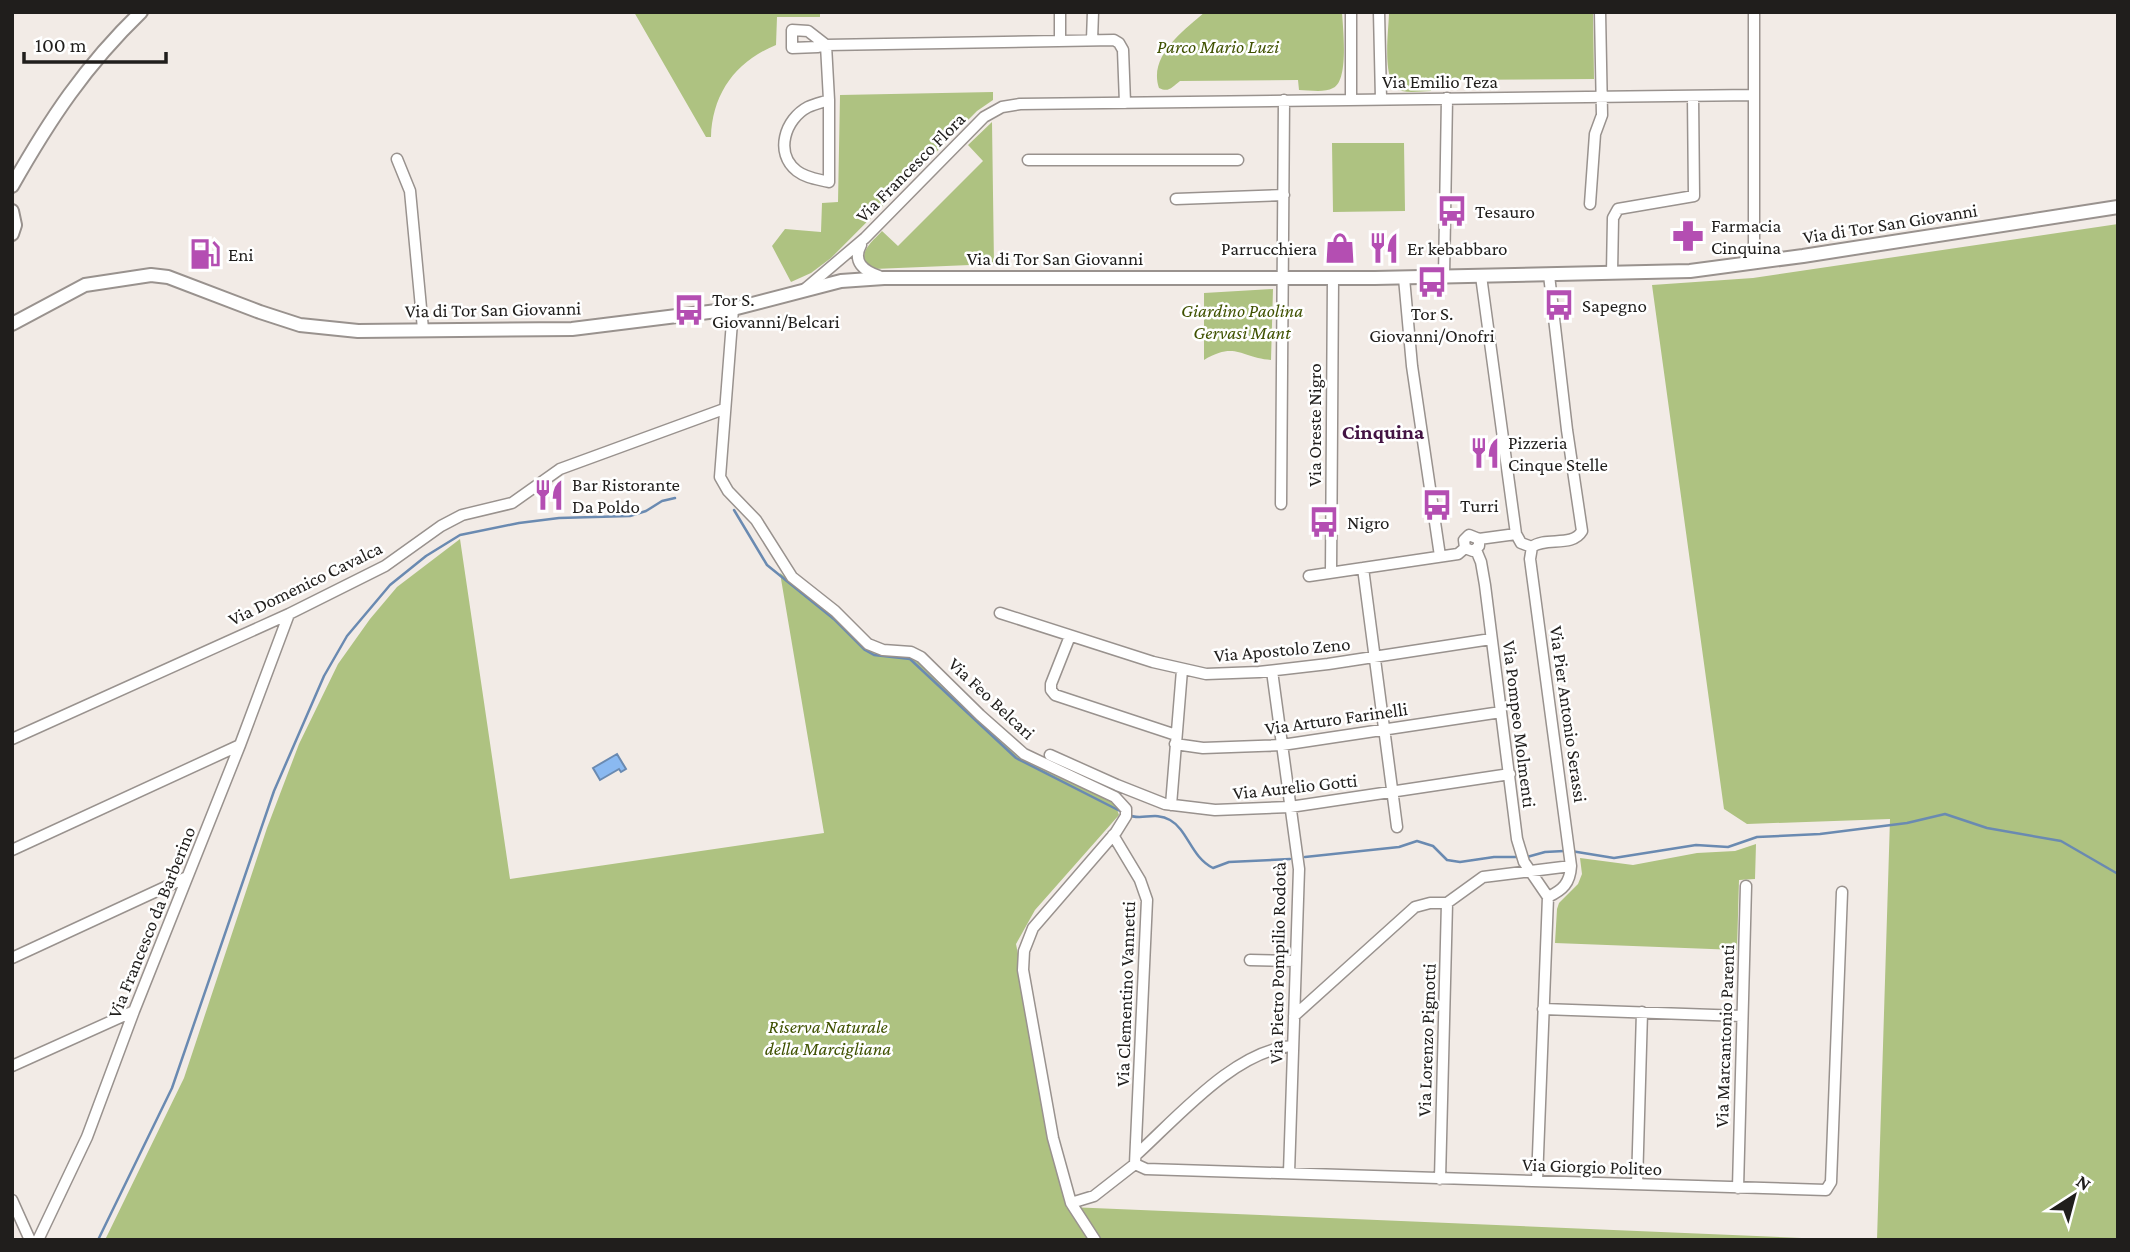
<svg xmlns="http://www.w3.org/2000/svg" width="2130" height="1252" font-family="'Crimson Pro',serif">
  <rect width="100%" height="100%" fill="#f2ebe6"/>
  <path fill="#aec281" d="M634,12H820V17H777L776,45C736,61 712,94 711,137H706Z
    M1205,12H1342C1343,29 1349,81 1333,88C1324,93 1309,90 1299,90L1298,80L1180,81C1172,87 1169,93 1159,88C1148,56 1184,30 1205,12Z
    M1389,12H1593L1594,79L1432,80L1431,91C1422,91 1411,93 1402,91C1380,86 1389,30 1389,12Z
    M993,92V100L977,111L831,258L811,273L791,282L772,246L785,229L821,232L822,203L838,202L840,95Z
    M992,122L994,264L874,269L865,264C860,250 873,241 882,231L898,246L983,161L968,145Z
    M1332,143H1404L1405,211L1333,212Z
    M2118,224V1240H1877L1890,819L1747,824L1724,809L1652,285L1753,278Z
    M1273,289L1271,360C1241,358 1236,341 1204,360V293Z
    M460,539L510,879L824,833L780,573L821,604L854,635L912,655L1020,756L1115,803L1119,815L1035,910L1016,944L1069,1207L1849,1240H105L184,1078L267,828L299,744L338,664L370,619L397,587Z
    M1756,844L1755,879L1739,880L1737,950L1555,943L1557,909L1559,903L1578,884L1582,874L1580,858L1633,865L1697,853L1735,851Z"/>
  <path fill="#8ab9f1" stroke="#6a8ab1" stroke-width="2" d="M617,754L626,769L621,772L619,769L600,780L593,768Z"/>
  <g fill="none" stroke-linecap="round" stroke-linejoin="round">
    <path stroke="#6a8ab1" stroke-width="2.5" d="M734,510L767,565L835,620L865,650L874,655L910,659L1016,758L1122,812
      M1128,815C1141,821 1155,811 1170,820C1188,830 1191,857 1213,868L1229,862L1290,859
      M1571,851L1614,858L1696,845L1728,847L1757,837L1820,834L1907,823L1945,814L1987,828L2061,841L2118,874
      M1305,857L1399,847L1417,841L1433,846L1447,860L1460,862L1494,857H1520
      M1527,857L1545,852L1564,851
      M98,1240L172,1088L274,791L324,676L347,636L390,585L426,556L460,535L519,523L559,518L630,516L646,511L662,501L675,498"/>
    <defs>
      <path id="minor" d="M1379,12L1381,99
        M1754,12V262
        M1092,40L1093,12
        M1060,41V12
        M1351,99V12
        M829,100C823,102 814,104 808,107C785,119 774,153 797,171C806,178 817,179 829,182V100L826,45L808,31L792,30V48L818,47L826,45L1114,40L1119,43L1123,50L1125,103
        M397,159L410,191L423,329
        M1028,160H1238
        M1176,199L1284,195
        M1590,204L1595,134L1602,115L1600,12
        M861,245C852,262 864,271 879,276
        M1612,273L1613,218L1618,209L1694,196L1693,96
        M1481,276L1516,534L1521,543L1532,547
        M1444,277L1447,98
        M1404,278L1412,366L1440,556
        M805,289L865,238L984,117L1002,107L1020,104L1754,95
        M733,309L720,477L728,491L756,520L792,577L835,611L868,644L883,650L911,652L921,657L980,715L1024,754L1115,797L1126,809V816L1116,832L1033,928L1024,951L1023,970L1053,1138L1071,1203L1095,1240
        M1281,504L1284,100
        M1532,547L1530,559L1571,866C1570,883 1563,890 1548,897
        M1532,547C1546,536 1572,548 1582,531L1567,430L1549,275
        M1465,548L1464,540L1469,535L1479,539L1516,534
        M1476,550L1481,562L1485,585L1517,839L1524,862L1548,897
        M1363,568L1397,827
        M1331,572L1333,278
        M1309,576L1458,554L1465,548L1473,551L1479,546V539
        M1000,613L1153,662L1206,674L1259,672L1328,664L1491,639
        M1070,636L1051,684V690L1055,695L1176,735
        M1272,671L1299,869L1289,1173
        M12,739L289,614L385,566L441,526L462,515L512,503L560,469L724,409
        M1175,744L1203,748L1282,745L1501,712
        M1050,755L1117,785L1165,804L1215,810L1290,807L1510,774
        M1171,805L1182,670
        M1113,835L1140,880L1147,900L1135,1164
        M12,850L240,745
        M12,958L187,877
        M1250,960L1296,961
        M1543,1009L1742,1016
        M1294,1016L1415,907L1430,903H1447L1483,877L1571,866
        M12,1066L134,1011
        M1136,1155C1177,1118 1236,1049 1293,1046
        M1135,1164L1146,1169L1826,1190L1831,1182L1842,892
        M1440,1179L1447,903
        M1537,1181L1548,897
        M1637,1184L1642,1012
        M1738,1188L1746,886
        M12,1200L30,1240
        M1071,1203L1094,1196L1135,1164
        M38,1240L87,1137L134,1011L240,745L289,614"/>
      <path id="tertiary" d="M12,186C50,119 85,66 141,12
        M12,211L15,225L12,234
        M12,324L85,285L151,275L168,277L260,312L300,325L358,331L572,329L733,309L841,281L884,278H1375L1690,271L1803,256L2118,207"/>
    </defs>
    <use href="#minor" stroke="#99928e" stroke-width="13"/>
    <use href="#tertiary" stroke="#99928e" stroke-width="16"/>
    <use href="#minor" stroke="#fff" stroke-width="10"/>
    <use href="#tertiary" stroke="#fff" stroke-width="12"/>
  </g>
  <defs>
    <symbol id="bus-bare" viewBox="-9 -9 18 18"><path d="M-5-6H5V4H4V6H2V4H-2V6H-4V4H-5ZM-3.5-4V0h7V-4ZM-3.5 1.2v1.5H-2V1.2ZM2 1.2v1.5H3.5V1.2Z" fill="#b44eb2" stroke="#fff" stroke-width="2.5" paint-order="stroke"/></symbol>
    <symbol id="pharmacy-bare" viewBox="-9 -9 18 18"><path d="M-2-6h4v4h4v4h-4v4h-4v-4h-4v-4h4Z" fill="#b44eb2" stroke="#fff" stroke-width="2.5" paint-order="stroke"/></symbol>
    <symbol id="shop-bare" viewBox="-9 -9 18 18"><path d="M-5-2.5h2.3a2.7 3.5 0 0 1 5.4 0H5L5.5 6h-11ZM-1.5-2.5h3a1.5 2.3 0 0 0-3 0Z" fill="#b44eb2" stroke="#fff" stroke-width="2.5" paint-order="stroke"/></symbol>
    <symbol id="restaurant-bare" viewBox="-9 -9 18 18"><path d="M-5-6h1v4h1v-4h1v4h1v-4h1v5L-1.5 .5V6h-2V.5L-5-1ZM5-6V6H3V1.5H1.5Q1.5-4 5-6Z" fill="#b44eb2" stroke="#fff" stroke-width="2.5" paint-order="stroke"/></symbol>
    <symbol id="fuel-bare" viewBox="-9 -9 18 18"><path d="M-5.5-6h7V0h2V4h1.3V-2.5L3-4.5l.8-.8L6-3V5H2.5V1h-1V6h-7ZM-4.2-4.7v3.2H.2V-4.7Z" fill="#b44eb2" stroke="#fff" stroke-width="2.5" paint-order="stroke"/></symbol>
  </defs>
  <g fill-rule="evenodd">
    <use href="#bus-bare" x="1430" y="189" width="44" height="44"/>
    <use href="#pharmacy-bare" x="1666" y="214" width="44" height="44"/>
    <use href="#shop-bare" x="1318" y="226" width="44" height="44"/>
    <use href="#restaurant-bare" x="1362" y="226" width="44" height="44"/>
    <use href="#fuel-bare" x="183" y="232" width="44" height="44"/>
    <use href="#bus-bare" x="1410" y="260" width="44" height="44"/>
    <use href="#bus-bare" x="1537" y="283" width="44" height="44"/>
    <use href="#bus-bare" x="667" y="288" width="44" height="44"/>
    <use href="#restaurant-bare" x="1463" y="431" width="44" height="44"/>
    <use href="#restaurant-bare" x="527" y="473" width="44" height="44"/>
    <use href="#bus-bare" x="1415" y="483" width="44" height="44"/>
    <use href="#bus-bare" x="1302" y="500" width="44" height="44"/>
  </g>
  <g text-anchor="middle" stroke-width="5" stroke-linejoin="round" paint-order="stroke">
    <g font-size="19" font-style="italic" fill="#3f5100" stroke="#fff">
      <text x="1218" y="53">Parco Mario Luzi</text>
      <text x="1242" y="317">Giardino Paolina<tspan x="1242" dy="22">Gervasi Mant</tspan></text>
      <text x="828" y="1033">Riserva Naturale<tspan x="828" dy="22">della Marcigliana</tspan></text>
    </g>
    <g font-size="19" fill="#201e1c" stroke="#fff">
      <text x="1440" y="88">Via Emilio Teza</text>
      <text transform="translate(910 167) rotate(-45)" y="7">Via Francesco Flora</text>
      <text transform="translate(1890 223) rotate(-9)" y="7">Via di Tor San Giovanni</text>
      <text x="1055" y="265">Via di Tor San Giovanni</text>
      <text transform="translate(493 309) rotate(-1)" y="7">Via di Tor San Giovanni</text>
      <text transform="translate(1314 425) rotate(-90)" y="7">Via Oreste Nigro</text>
      <text transform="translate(305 583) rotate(-26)" y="7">Via Domenico Cavalca</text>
      <text transform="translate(1282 649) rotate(-5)" y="7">Via Apostolo Zeno</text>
      <text transform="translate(992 698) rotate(43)" y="7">Via Feo Belcari</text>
      <text transform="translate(1569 714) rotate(82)" y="7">Via Pier Antonio Serassi</text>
      <text transform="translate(1336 718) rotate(-8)" y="7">Via Arturo Farinelli</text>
      <text transform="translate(1520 724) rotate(83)" y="7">Via Pompeo Molmenti</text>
      <text transform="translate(1295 786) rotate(-6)" y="7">Via Aurelio Gotti</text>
      <text transform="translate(151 922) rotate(-68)" y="7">Via Francesco da Barberino</text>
      <text transform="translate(1277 963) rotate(-89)" y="7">Via Pietro Pompilio Rodotà</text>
      <text transform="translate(1125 994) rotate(-88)" y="7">Via Clementino Vannetti</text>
      <text transform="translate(1724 1036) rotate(-88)" y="7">Via Marcantonio Parenti</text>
      <text transform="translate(1426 1040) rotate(-88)" y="7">Via Lorenzo Pignotti</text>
      <text transform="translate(1592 1166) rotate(2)" y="7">Via Giorgio Politeo</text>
    </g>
    <g font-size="19" fill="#201e1c" stroke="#fff" text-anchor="start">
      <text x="1475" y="218">Tesauro</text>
      <text x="1711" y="232">Farmacia<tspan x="1711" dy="22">Cinquina</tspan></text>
      <text x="1317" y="255" text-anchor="end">Parrucchiera</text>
      <text x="1407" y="255">Er kebabbaro</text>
      <text x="228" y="261">Eni</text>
      <text x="712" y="306">Tor S.<tspan x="712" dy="22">Giovanni/Belcari</tspan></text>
      <text x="1582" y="312">Sapegno</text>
      <text x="1432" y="320" text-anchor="middle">Tor S.<tspan x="1432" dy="22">Giovanni/Onofri</tspan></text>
      <text x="1508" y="449">Pizzeria<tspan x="1508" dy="22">Cinque Stelle</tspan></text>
      <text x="572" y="491">Bar Ristorante<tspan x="572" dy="22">Da Poldo</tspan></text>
      <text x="1460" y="512">Turri</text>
      <text x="1347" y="529">Nigro</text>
    </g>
    <g font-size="21" font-weight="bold" fill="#431343" stroke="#fff">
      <text x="1383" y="439">Cinquina</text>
    </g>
  </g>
  <rect width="2130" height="1252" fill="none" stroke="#201e1c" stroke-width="28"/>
  <g transform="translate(2074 1196) rotate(36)" stroke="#ffffff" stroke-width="5" paint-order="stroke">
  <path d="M0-5L12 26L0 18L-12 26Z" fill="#201e1c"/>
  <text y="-10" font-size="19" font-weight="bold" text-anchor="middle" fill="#201e1c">N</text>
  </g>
  <path d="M24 52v10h142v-10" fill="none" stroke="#201e1c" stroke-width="3.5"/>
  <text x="35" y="52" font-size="21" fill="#201e1c" stroke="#ffffff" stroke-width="5" paint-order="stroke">100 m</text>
</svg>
